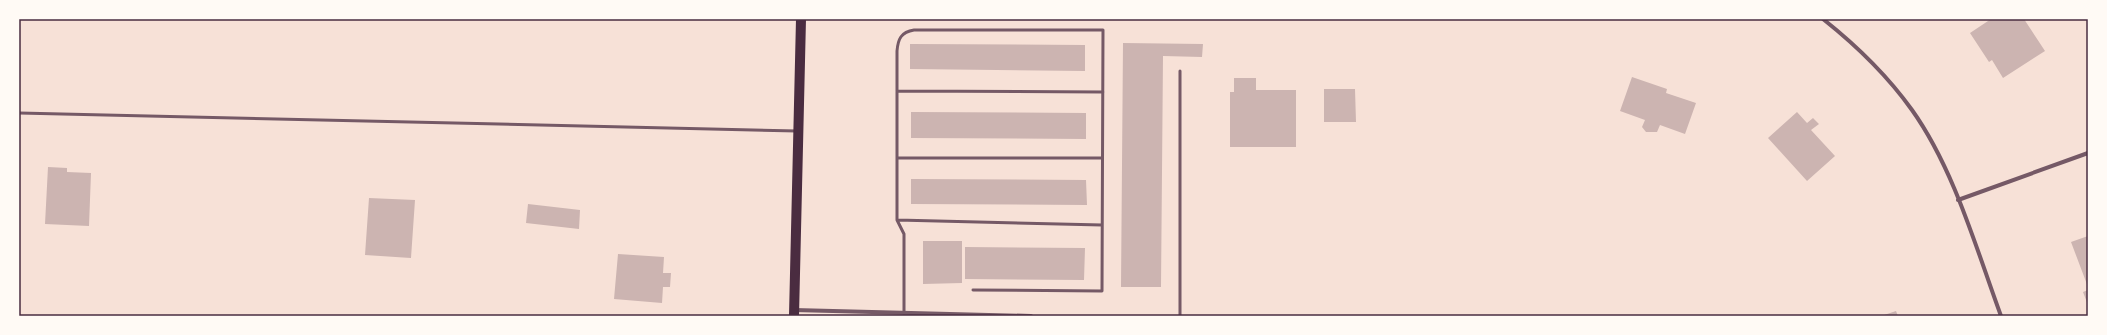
<svg xmlns="http://www.w3.org/2000/svg" width="2107" height="335" font-family="'Nunito Sans',sans-serif">
  <rect width="100%" height="100%" fill="#f7e1d7"/>
  <path fill="#ccb4b1" d="M1991,19H2024L2045,51L2003,78L1992,60L1989,62L1970,33Z
    M1123,43L1203,44L1202,57L1163,56L1161,287H1121Z
    M910,44L1085,45V71L910,69Z
    M1632,77L1667,89L1666,93L1696,103L1685,134L1660,125L1657,132H1646L1642,127L1645,120L1620,111Z
    M1234,78H1256V90H1296V147H1230V92H1234Z
    M1324,89H1355L1356,122H1324Z
    M911,112L1086,113V139L911,138Z
    M1797,112L1807,123L1813,118L1819,124L1811,130L1835,156L1807,181L1768,138Z
    M48,167L67,168V172L91,173L89,226L45,224Z
    M911,179L1086,180L1087,205L911,204Z
    M369,198L415,200L411,258L365,255Z
    M528,204L580,210L579,229L526,223Z
    M2088,236V287L2071,242Z
    M923,241H962V283L923,284Z
    M965,247L1085,248L1084,280L965,279Z
    M618,254L664,257L663,273H671L670,287H663L662,303L614,299Z
    M2088,290V305L2083,292Z
    M1896,311L1898,316H1881Z"/>
  <g fill="none" stroke-linecap="round" stroke-linejoin="round">
    <path stroke="#755966" stroke-width="3" d="M1180,71V316
      M897,91L1103,92
      M19,113L797,131
      M897,158H1102
      M897,220L1102,225
      M904,313V234L897,220V51C898,39 901,32 914,30H1103L1102,291L973,290"/>
    <path stroke="#755966" stroke-width="4" d="M1823,19C1857,46 1887,75 1912,110C1954,169 1976,248 2001,316
      M1958,200L2088,153
      M794,310L1031,316"/>
    <path stroke="#4a2c40" stroke-width="10" d="M794,316L801,19"/>
  </g>
  <rect width="2107" height="335" fill="none" stroke="#fffaf5" stroke-width="40"/>
  <rect x="20" y="20" width="2067" height="295" fill="none" stroke="#4a2c40" stroke-width="1.5"/>
</svg>
